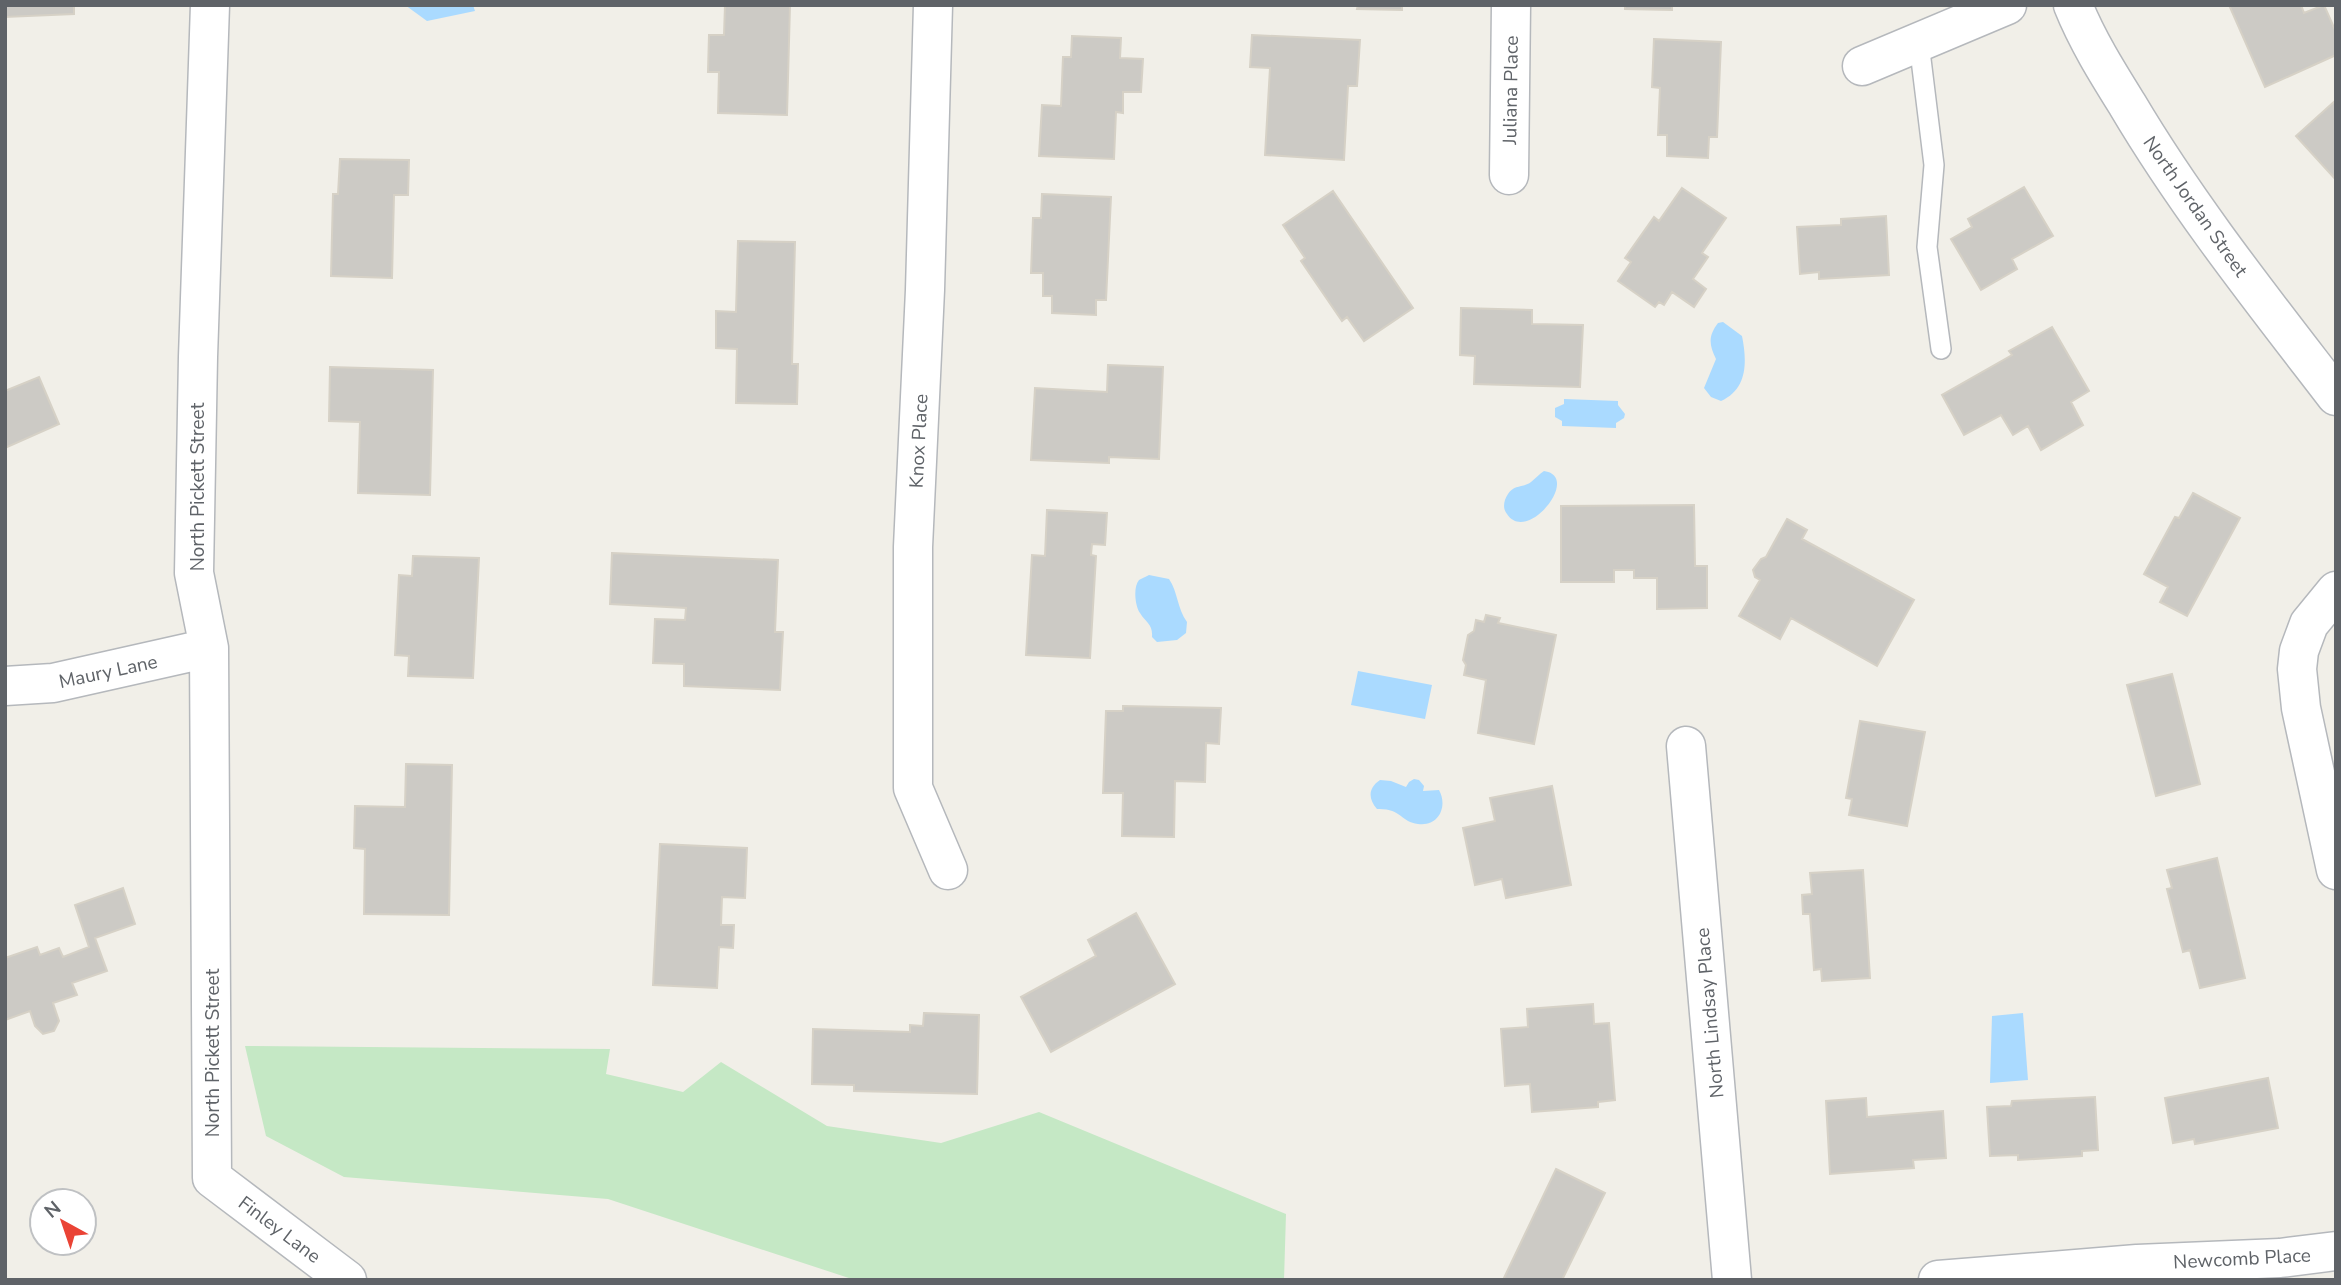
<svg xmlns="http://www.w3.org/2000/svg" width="2341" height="1285" font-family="'Nunito Sans',sans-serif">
  <rect width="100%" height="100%" fill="#f1efe8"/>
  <path fill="#c5e8c5" d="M245,1046L610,1049L606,1074L683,1092L721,1062L827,1126L941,1143L1039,1112L1286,1214L1284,1280H855L608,1199L344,1177L266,1136Z"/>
  <path fill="#aadaff" d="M405,5H473L475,11L427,21Z
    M1723,322L1742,336C1747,361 1748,389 1721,401L1711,397L1704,388L1716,359C1709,345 1708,336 1718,323Z
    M1564,399L1618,401V405L1625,414L1624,418L1616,423V428L1562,426V421L1555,417V408L1564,404Z
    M1544,471C1582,476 1527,545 1507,514C1502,508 1504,500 1508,494C1514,484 1523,488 1531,482C1536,478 1539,474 1544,471Z
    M1149,575L1169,579C1178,592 1177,608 1187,622L1186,633L1177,640L1157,642L1152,637C1153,624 1146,623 1140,613C1135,606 1133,587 1139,580C1142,578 1146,577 1149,575Z
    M1358,671L1432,685L1425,719L1351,705Z
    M1414,779L1419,780L1424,786L1423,791L1439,790C1448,806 1439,827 1418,824C1401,822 1401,808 1377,809C1368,799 1368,788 1380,780L1391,781L1406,787L1409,782Z
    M2023,1013L2028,1080L1990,1083L1992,1016Z"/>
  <path fill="#cccac5" stroke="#d6d1c6" stroke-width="2" d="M5,5H74V14L5,17Z
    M725,5H790L787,115L718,113L719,72H708L709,35H724Z
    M1358,5H1402V10L1357,9Z
    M1625,5H1672V10L1625,9Z
    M2229,5H2301L2304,13L2324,5L2336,32V55L2265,87Z
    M1252,35L1360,40L1357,86H1348L1344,160L1265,155L1270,68L1250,67Z
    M1072,36L1121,38L1120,58L1143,59L1141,92H1123V113L1116,112L1114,159L1039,156L1042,105L1061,106L1063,57H1071Z
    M1654,39L1721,42L1717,137H1709L1708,158L1667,156V135H1658L1660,88L1652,87Z
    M2336,100V180L2296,136Z
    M340,159L409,160L408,195H394L392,278L331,276L333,194H338Z
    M2024,187L2053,236L2012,259L2017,269L1981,290L1951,239L1972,227L1968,219Z
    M1682,188L1726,218L1702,253L1708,257L1693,279L1706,289L1694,307L1672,292L1664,305L1659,302L1655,307L1618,281L1631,262L1625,258L1654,217L1659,221Z
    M1333,191L1413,308L1364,341L1347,317L1342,321L1301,261L1305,258L1283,225Z
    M1042,194L1111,197L1106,300H1096V315L1052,313V296H1043V273H1031L1033,218H1041Z
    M1886,216L1889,275L1819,279V272L1800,274L1797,227L1841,225V219Z
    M738,241L795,242L792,364H798L797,404L736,403L737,349L716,348V311L736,312Z
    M1461,308L1532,310V324L1583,325L1580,387L1474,384L1475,356L1460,355Z
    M2052,327L2089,391L2071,402L2083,425L2041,450L2028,426L2013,435L2001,415L1964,435L1942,395L2012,355L2009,351Z
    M1108,365L1163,367L1159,459L1109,457V463L1031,460L1035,388L1107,392Z
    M330,367L433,370L430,495L358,493L360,422L329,421Z
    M39,377L59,424L5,448V391Z
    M2193,493L2240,518L2187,616L2160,602L2168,587L2144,574L2175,517L2179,518Z
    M1694,505L1695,566H1707V608L1657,609V578H1634V570H1614V582H1561V506Z
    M1047,510L1107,513L1105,545L1092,544L1091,555L1096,556L1090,658L1026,655L1032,555L1045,556Z
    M1787,519L1807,530L1802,539L1914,600L1877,666L1791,618L1780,639L1739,616L1760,580L1755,577L1753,570L1761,559L1766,557Z
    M612,553L778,560L775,632H783L780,690L684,686V664L653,663L655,619L685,620L686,608L610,604Z
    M413,556L479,558L473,678L408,676L409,656L395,655L399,575L412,576Z
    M1486,615L1500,618L1498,623L1556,635L1534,744L1478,733L1486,680L1464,675L1466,665L1463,660L1468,635L1474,631L1476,620L1484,622Z
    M2172,674L2200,784L2156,796L2127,685Z
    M1123,706L1221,708L1219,744L1206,743L1205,782L1175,781L1174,837L1122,836L1123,793H1103L1106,711H1123Z
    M1860,721L1925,732L1907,826L1849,815L1852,799L1846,798Z
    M406,764L452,765L449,915L364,914L365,849L354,848L355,806L405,807Z
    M1552,786L1571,885L1506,898L1502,879L1475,885L1463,828L1495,821L1490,798Z
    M660,844L747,848L745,898L722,897L721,925H734L733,948L719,947L717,988L653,985Z
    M2217,858L2245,978L2200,988L2190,950L2183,952L2167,889L2172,888L2167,870Z
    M1863,870L1870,978L1822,981L1821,969L1814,970L1810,914H1803L1802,895L1812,894L1810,873Z
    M123,888L135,924L95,938L107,971L72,983L77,995L53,1003L59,1021L54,1031L43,1034L35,1026L30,1011L5,1020V958L37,947L40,955L59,948L63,957L89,947L75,905Z
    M1136,913L1175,984L1051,1052L1021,997L1096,956L1088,940Z
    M1593,1004L1594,1024L1609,1023L1615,1100L1598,1102V1107L1532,1112L1530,1084L1505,1086L1501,1029L1528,1027L1527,1009Z
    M924,1013L979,1015L977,1094L854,1091V1085L812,1084L813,1029L910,1032V1025L923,1026Z
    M2268,1078L2278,1128L2195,1144L2194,1139L2173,1143L2165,1098Z
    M2095,1097L2098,1150L2082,1151V1156L2018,1160V1155L1990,1156L1987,1107L2011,1106L2012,1101Z
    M1866,1098L1867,1117L1943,1111L1946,1158L1913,1160L1914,1168L1830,1174L1826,1101Z
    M1556,1169L1605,1193L1562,1280H1503Z"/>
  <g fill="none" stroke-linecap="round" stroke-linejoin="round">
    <defs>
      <path id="service" d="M1919,43L1934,165L1927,247L1941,349"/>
      <path id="minor" d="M210,5L198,357L194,573L209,648L212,1178L347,1280
        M933,5L925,290L913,547V788L948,870
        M1862,66L2007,5
        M1509,175L1511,5
        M2336,591L2309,624L2299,651L2297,669L2301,708L2336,870
        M5,686L53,683L209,648
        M1686,746L1732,1280
        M1938,1280L2137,1264L2280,1258L2336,1251"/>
      <path id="tertiary" d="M2073,5C2087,40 2107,72 2127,104C2188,207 2263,301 2336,396"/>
    </defs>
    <use href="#service" stroke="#b5b8bc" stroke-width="22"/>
    <use href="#minor" stroke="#b5b8bc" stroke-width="41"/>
    <use href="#tertiary" stroke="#b5b8bc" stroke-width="41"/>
    <use href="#service" stroke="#fff" stroke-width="19"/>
    <use href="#minor" stroke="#fff" stroke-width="38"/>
    <use href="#tertiary" stroke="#fff" stroke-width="38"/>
  </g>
  <g text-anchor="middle" stroke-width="5" stroke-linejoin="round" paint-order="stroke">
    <g font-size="19" fill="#5f6368" stroke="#fff">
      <text transform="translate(1510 90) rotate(-89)" y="7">Juliana Place</text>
      <text transform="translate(2196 206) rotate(55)" y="7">North Jordan Street</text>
      <text transform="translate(918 441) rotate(-87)" y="7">Knox Place</text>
      <text transform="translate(197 487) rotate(-90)" y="7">North Pickett Street</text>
      <text transform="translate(108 671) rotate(-12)" y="7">Maury Lane</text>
      <text transform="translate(1709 1013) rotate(-95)" y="7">North Lindsay Place</text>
      <text transform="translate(212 1053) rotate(-90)" y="7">North Pickett Street</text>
      <text transform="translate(280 1229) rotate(37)" y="7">Finley Lane</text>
      <text transform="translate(2242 1258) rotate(-3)" y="7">Newcomb Place</text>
    </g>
  </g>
  <rect width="2341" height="1285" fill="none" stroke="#5f6368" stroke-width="14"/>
  <g transform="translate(63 1222) rotate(320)"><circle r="33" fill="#ffffff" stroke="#bfc1c3" stroke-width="2"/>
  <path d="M0-5L12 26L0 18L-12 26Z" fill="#ea4335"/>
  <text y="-10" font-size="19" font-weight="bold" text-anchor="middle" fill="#5f6368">N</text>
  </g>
</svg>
